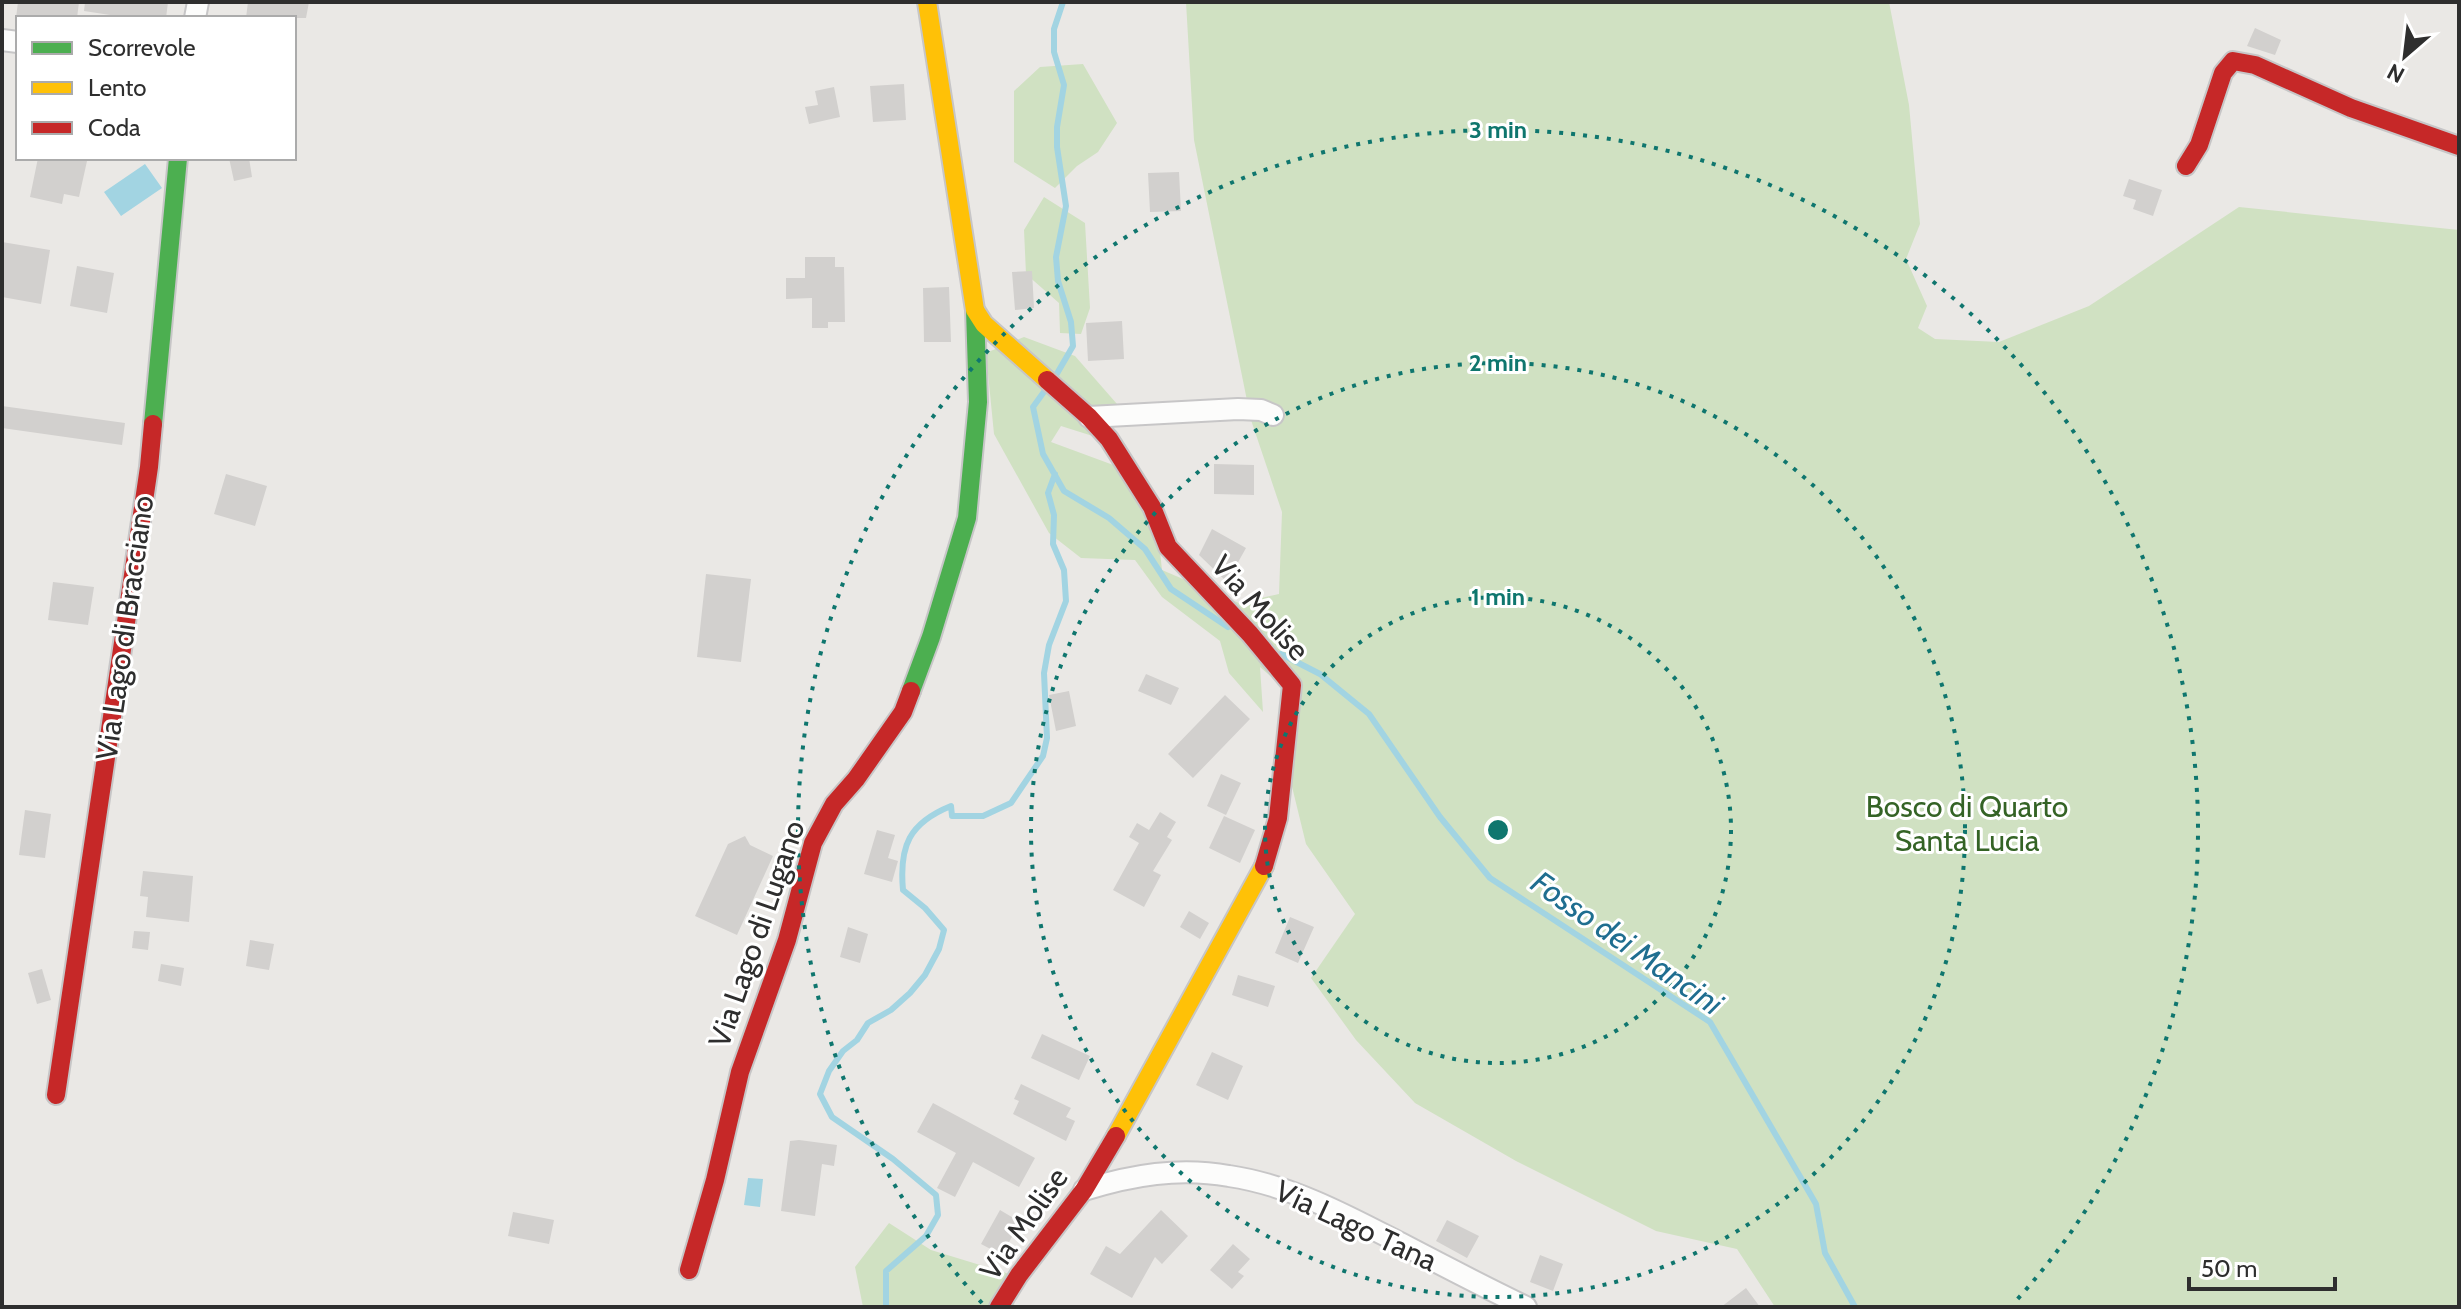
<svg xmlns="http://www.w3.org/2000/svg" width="2461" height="1309" font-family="Cabin,sans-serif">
  <rect width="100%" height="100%" fill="#eae8e5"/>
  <path fill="#d0e1c2" d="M1186,2H1889L1909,105L1920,224L1906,259L1927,306L1918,328L1935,339L1999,342L2089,306L2239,207L2459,230V1307H1775L1737,1249L1656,1231L1516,1161L1415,1103L1356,1040L1311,978L1355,914L1306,844L1286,762L1301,703L1260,667L1263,712L1229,673L1220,641L1162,597L1135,560L1081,558L1049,533L994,434L986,353L1024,337L1075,356L1117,404L1099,438L1061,426L1051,442L1116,466L1157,523L1162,570L1239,603L1279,594L1282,512L1251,420L1194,140Z
    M1083,64L1117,123L1098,152L1077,166L1055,188L1014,162V91L1040,67Z
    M1044,197L1085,223L1090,308L1081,334L1060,333L1059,303L1026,274L1024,230Z
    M889,1223L931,1250L1016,1276L1014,1307H863L855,1267Z"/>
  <path fill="#a2d4e2" d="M145,164L162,188L121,216L104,192Z
    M748,1178L763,1179L760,1207L744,1205Z"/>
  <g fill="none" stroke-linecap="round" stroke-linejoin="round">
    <path stroke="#a2d4e2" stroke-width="6" d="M1055,377L1073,346L1071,322L1058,281L1056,257L1066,206L1057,147V127L1064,85L1054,52V29L1063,2
      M1046,389L1033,407L1043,454L1064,491L1109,518L1145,549L1171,589L1228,627
      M1281,654L1320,674L1369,714L1440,817L1490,878L1710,1022L1816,1204L1825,1253L1855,1307
      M886,1307V1271L926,1236L938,1215L936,1195L893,1159L832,1117L820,1094L829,1071L843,1051L857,1040L868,1023L891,1010L910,993L925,975L939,949L944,930L925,908L903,890C899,846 909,823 951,806L952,816H983L1011,803L1043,756L1047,738L1044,673L1049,645L1066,601L1064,570L1053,544L1054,515L1048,493L1055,474"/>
  </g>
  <path fill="#d2d0ce" d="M18,2H79L77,18H16Z
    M85,2H168L166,18H130L84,11Z
    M248,2H309L306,18H246Z
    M2255,28L2281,40L2275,55L2247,46Z
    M904,84L906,120L873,122L870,86Z
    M834,87L840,117L809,124L805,107L818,105L815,91Z
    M38,158H72L87,161L79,197L64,194L62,204L30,197Z
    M229,158H249L252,177L234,181Z
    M1179,172L1181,211L1150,212L1148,173Z
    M2129,179L2162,190L2153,216L2133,209L2136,200L2123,196Z
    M2,242L50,250L41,304L2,297Z
    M805,257H835V267H844L845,322H828V328H812V298L786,299V278H805Z
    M77,266L114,273L107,313L70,306Z
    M1032,271L1034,308L1015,310L1012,272Z
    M949,287L951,342H924L923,288Z
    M1122,321L1124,359L1088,361L1086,323Z
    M2,406L125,423L122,445L2,428Z
    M1214,464L1254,465V495L1214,494Z
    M226,474L267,486L255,526L214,514Z
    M1212,529L1246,548L1227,582L1199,555Z
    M706,574L751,579L741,662L697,657Z
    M53,582L94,587L88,625L48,620Z
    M1146,674L1179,688L1171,705L1138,691Z
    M1069,691L1076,726L1056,731L1049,695Z
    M1225,695L1250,719L1193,778L1168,754Z
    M1221,774L1241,783L1226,815L1207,806Z
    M25,810L51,814L45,858L19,855Z
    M1160,812L1176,822L1167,837L1172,840L1153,871L1161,875L1144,907L1113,890L1139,843L1129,837L1137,823L1149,830Z
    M1224,816L1255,830L1240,863L1209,848Z
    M877,830L895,835L888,858L898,861L892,882L864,874Z
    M745,836L750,845L773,856L737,935L695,916L728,844Z
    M143,871L193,876L189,922L146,917L148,897L140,896Z
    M1189,911L1209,923L1200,939L1180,927Z
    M1290,917L1314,927L1298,963L1275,953Z
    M848,927L868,934L860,963L840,957Z
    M134,931L150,932L148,950L132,948Z
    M250,940L274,944L269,970L246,966Z
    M161,964L184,968L181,986L158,981Z
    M42,969L51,1000L37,1004L28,973Z
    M1238,975L1275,986L1268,1007L1232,995Z
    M1042,1034L1090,1056L1079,1080L1031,1058Z
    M1212,1052L1243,1066L1228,1100L1196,1085Z
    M1021,1084L1071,1108L1066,1117L1075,1121L1066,1141L1013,1114L1019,1101L1014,1099Z
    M933,1103L1035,1158L1019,1187L973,1162L955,1197L937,1188L956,1153L917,1132Z
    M799,1140L837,1145L834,1166L822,1164L815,1216L781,1211L790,1141Z
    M1000,1210L1020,1222L1002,1255L981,1244Z
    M1161,1210L1188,1236L1162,1264L1155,1257L1132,1298L1090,1274L1106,1246L1120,1254Z
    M513,1212L554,1220L549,1244L508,1236Z
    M1447,1220L1479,1236L1467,1258L1436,1241Z
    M1233,1244L1250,1259L1238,1272L1244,1276L1232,1289L1210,1270Z
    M1540,1255L1563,1264L1553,1291L1530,1282Z
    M1746,1288L1760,1307H1721Z"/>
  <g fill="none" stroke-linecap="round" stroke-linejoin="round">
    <defs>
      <path id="street" d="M195,18L198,2
        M2,40L18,42
        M1089,417L1238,409L1261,410L1273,415
        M1084,1190C1132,1175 1179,1167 1229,1176C1290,1185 1346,1215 1400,1243C1442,1265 1484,1287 1526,1307"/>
      <path id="fast" d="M153,424L178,158
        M911,691L931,637L967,518L978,402L975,310"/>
      <path id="slow" d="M927,2L975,310L984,324L1047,380
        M1116,1136L1264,866"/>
      <path id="jam" d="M2186,166L2199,145L2223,73L2233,61L2255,65L2351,108L2459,146
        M1047,380L1089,417L1109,439L1152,507L1168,547L1250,634L1292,685L1278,818L1264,866
        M56,1095L149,467L153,424
        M689,1270L715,1180L740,1072L787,940L813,843L834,804L856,779L903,712L911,691
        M999,1307L1019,1275L1084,1190L1116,1136"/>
    </defs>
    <use href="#street" stroke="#c7c6c7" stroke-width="24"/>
    <use href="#fast" stroke="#c7c6c7" stroke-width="22"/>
    <use href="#slow" stroke="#c7c6c7" stroke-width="22"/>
    <use href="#jam" stroke="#c7c6c7" stroke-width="22"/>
    <use href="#street" stroke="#fcfcfb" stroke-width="20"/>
    <use href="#fast" stroke="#4caf50" stroke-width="18"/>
    <use href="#slow" stroke="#ffc107" stroke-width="18"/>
    <use href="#jam" stroke="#c62828" stroke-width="18"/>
  </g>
  <g fill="none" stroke="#0f766e" stroke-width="4" stroke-dasharray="4 8">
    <circle cx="1498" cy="830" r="233"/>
    <circle cx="1498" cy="830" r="467"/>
    <path d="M982 1303A700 700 0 1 1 2014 1303"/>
  </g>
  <g text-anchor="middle" stroke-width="6" stroke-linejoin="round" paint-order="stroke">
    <g font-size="30" fill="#2e2e2e" stroke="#fff">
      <text transform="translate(1260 608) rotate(48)" y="10">Via Molise</text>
      <text transform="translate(125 628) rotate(-82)" y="10">Via Lago di Bracciano</text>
      <text transform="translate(757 934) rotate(-71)" y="10">Via Lago di Lugano</text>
      <text transform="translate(1024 1224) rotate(-55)" y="10">Via Molise</text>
      <text transform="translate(1356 1226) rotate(25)" y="10">Via Lago Tana</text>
    </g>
    <g font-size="30" fill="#346325" stroke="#fff">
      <text x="1967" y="817">Bosco di Quarto<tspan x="1967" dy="34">Santa Lucia</tspan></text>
    </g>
    <g font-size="32" font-style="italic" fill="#1f6e90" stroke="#fff">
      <text transform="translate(1627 943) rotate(35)" y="11">Fosso dei Mancini</text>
    </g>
  </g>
  <circle cx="1498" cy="830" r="12" fill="#0f766e" stroke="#fff" stroke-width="4"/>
  <g font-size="24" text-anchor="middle" font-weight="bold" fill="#0f766e" stroke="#fff" stroke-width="6" stroke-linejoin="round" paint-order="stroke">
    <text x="1498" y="138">3 min</text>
    <text x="1498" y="371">2 min</text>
    <text x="1498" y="605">1 min</text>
  </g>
  <rect width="2461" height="1309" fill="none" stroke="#2e2e2e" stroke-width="8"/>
  <rect x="16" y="16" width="280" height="144" fill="#ffffff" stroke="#ababab" stroke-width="2"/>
  <rect x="32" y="42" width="40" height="12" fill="#4caf50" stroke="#ababab" stroke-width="2"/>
  <text x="88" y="56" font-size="24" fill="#2e2e2e">Scorrevole</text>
  <rect x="32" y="82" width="40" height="12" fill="#ffc107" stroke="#ababab" stroke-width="2"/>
  <text x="88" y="96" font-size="24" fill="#2e2e2e">Lento</text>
  <rect x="32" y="122" width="40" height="12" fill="#c62828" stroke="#ababab" stroke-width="2"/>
  <text x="88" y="136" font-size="24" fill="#2e2e2e">Coda</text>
  <g transform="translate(2405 56) rotate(208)" stroke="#ffffff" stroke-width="6" paint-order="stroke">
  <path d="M0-6L14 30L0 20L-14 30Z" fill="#2e2e2e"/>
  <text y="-12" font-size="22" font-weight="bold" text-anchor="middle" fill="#2e2e2e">N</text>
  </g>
  <path d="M2189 1277v12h146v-12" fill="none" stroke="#2e2e2e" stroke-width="4"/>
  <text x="2201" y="1277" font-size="24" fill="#2e2e2e" stroke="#ffffff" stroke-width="6" paint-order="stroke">50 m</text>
</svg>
